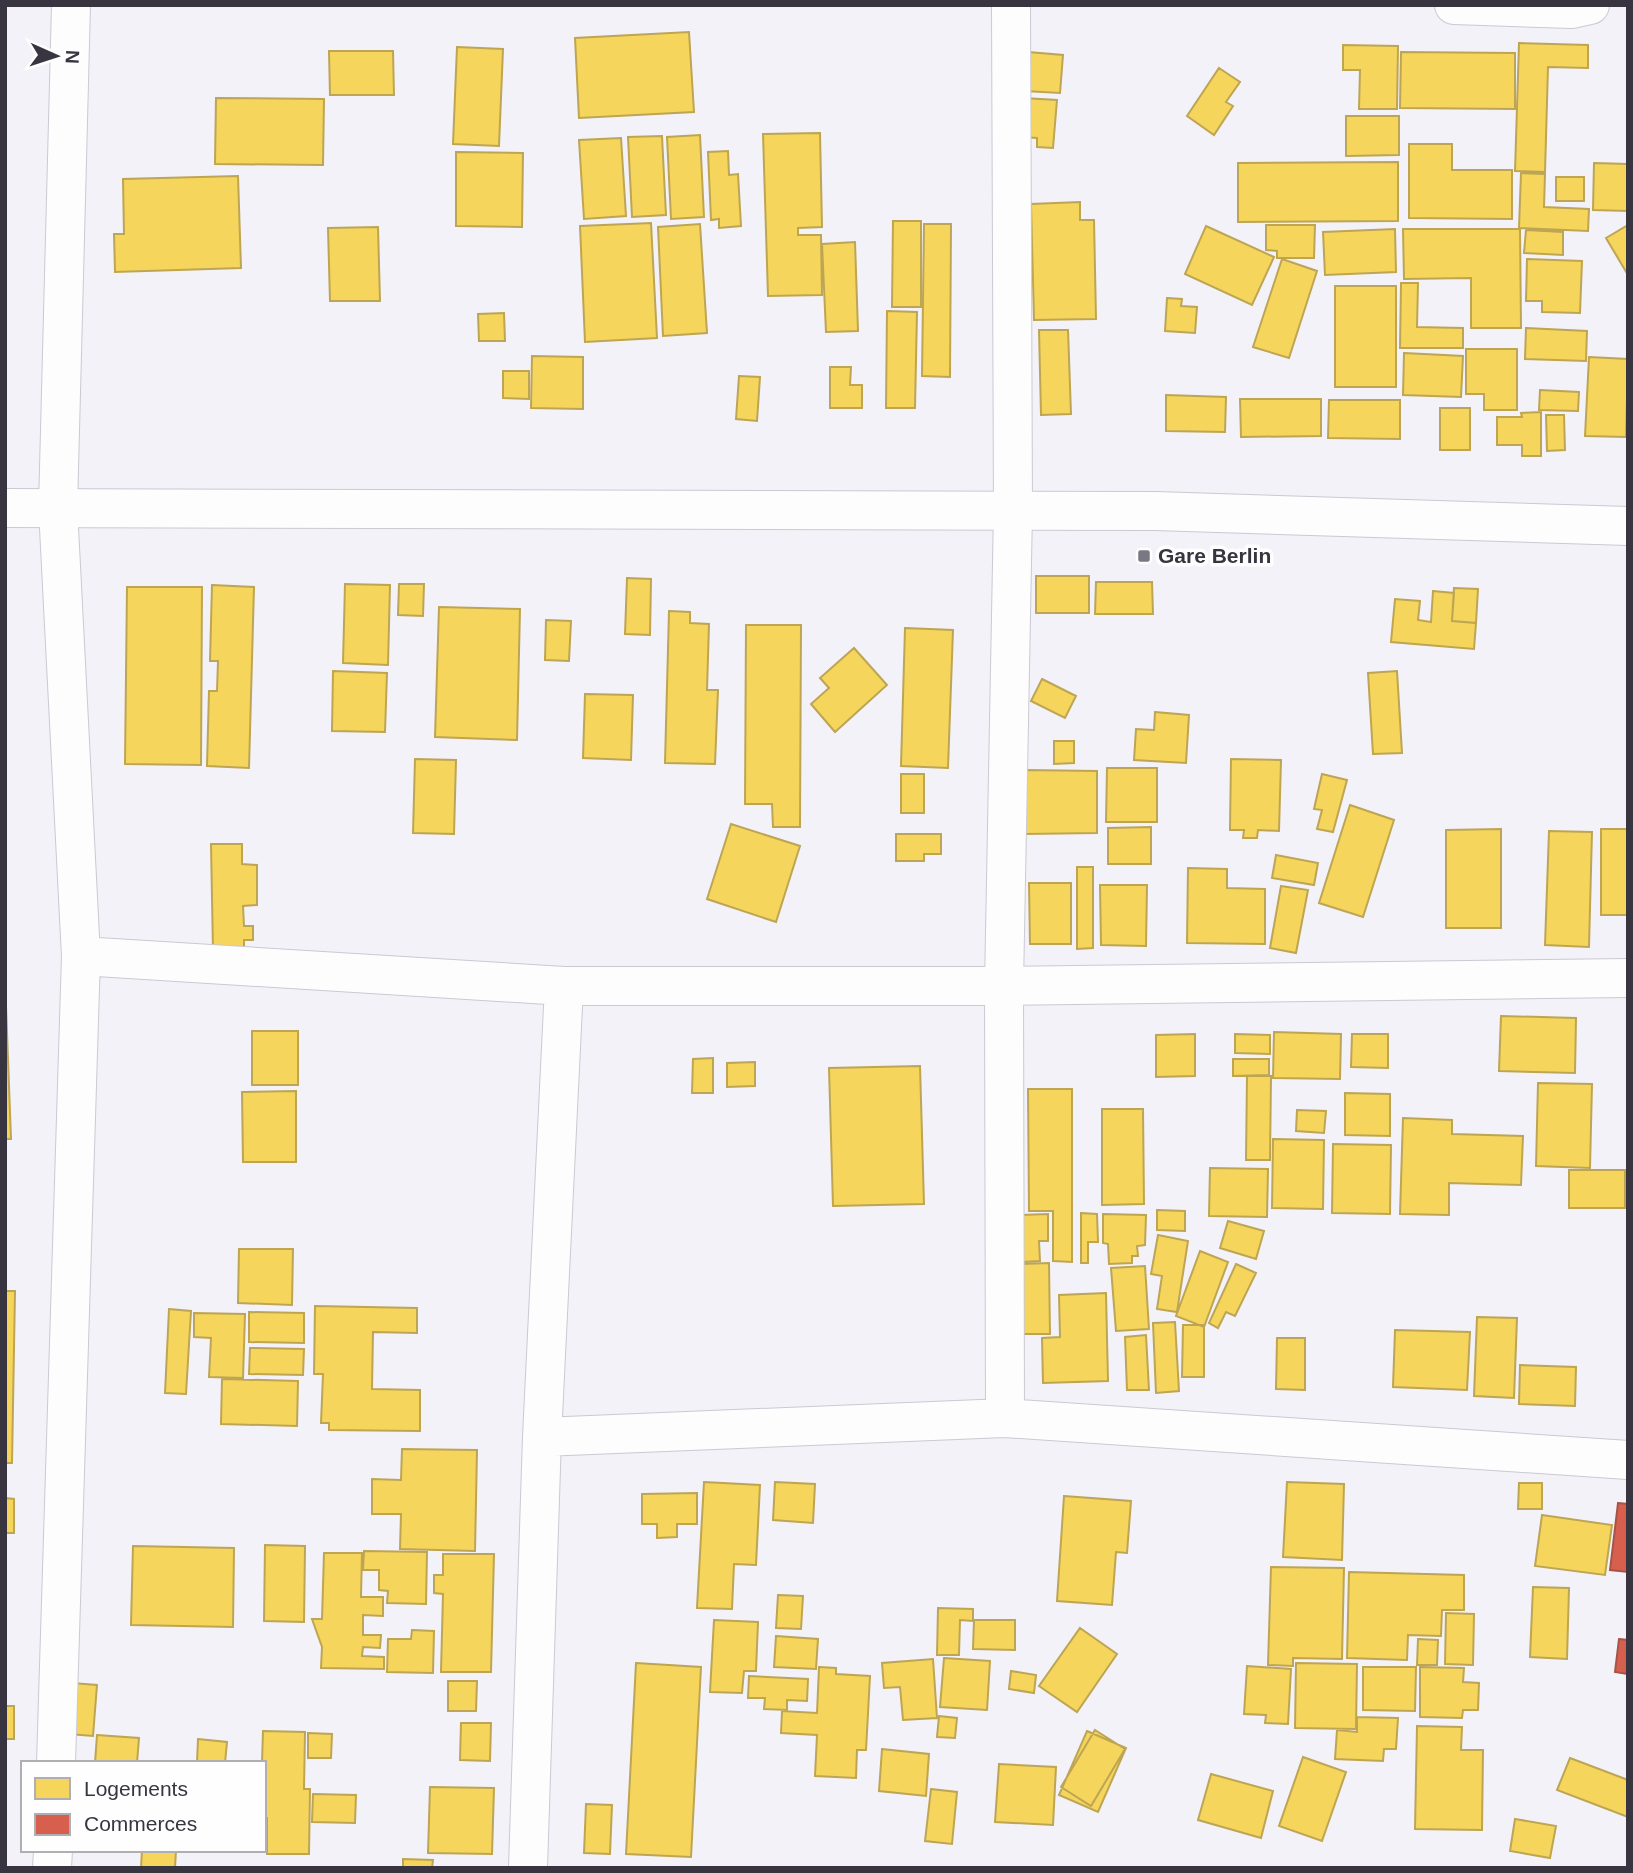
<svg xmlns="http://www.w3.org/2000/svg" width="1633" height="1873" font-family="Helvetica,sans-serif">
  <rect width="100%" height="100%" fill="#f3f2f8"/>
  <path fill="#f6d55c" stroke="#bda554" stroke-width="2" d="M689,32L694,112L579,118L575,38Z
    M1519,43L1588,45V68L1548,67L1545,172L1515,171Z
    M1343,45L1398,46L1397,109H1359L1360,70H1343Z
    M457,47L503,49L499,146L453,144Z
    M329,51H393L394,95H330Z
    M1028,52L1063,55L1060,93L1025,91Z
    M1401,52L1515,53V109L1400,108Z
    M1219,68L1240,82L1226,102L1233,106L1214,135L1187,116Z
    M216,98L324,99L323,165L215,164Z
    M1023,98L1057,100L1053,148L1037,147V138L1021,137Z
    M1346,116H1399V155L1346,156Z
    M820,133L822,227L798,228V235H821L822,295L768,296L763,134Z
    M700,135L704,217L671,219L667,137Z
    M662,136L666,215L632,217L628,137Z
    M621,138L626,216L584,219L579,140Z
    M1409,144H1452V170H1512V219L1409,218Z
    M728,151L729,175L738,174L741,226L719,228V219L711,220L708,152Z
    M456,152L523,153L522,227L456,226Z
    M1398,162V221L1238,222V163Z
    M1594,163L1628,164V211L1593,210Z
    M1521,173L1545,174L1544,207L1589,209L1588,231L1519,228Z
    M238,176L241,268L115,272L114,234H124L123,179Z
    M1556,177H1584V201H1556Z
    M1080,202V220H1094L1096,319L1034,320L1031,204Z
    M893,221H921V307H892Z
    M651,223L657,338L585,342L580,226Z
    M700,224L707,333L663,336L658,227Z
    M924,224H951L950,377L922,376Z
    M1266,225H1315L1314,258H1277V251L1266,250Z
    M1628,225V275L1606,238Z
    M1206,226L1274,257L1252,305L1185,274Z
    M378,227L380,301H330L328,228Z
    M1395,229L1396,272L1325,275L1323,232Z
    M1403,229H1520L1521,328H1471V278L1404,279Z
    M1526,230L1563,232V255L1524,253Z
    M855,242L858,331L826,332L822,244Z
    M1282,259L1317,271L1289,358L1253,347Z
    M1527,259L1582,261L1580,313L1542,312V301H1526Z
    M1401,283H1418L1417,327L1463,328V348H1400Z
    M1335,286H1396V387H1335Z
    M1167,298L1182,299L1181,306L1197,307L1195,333L1165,331Z
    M887,311L917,312L915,408H886Z
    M504,313L505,341H479L478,314Z
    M1526,328L1587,331L1586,361L1525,359Z
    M1039,330H1068L1071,414L1041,415Z
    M1466,349H1517V410H1484V394H1466Z
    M1404,353L1463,356L1461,397L1403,395Z
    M532,356L583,357V409L531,408Z
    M1589,357L1628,359L1626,437L1585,436Z
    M830,367H851L850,385H862V408H830Z
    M503,371H529V399L503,398Z
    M739,376L760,377L757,421L736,419Z
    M1540,390L1579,392L1578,411L1539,410Z
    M1166,395L1226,397L1225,432L1166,431Z
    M1240,399H1321V436L1241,437Z
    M1329,400H1400V439L1328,438Z
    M1440,408H1470V450H1440Z
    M1541,412V456H1522V445H1497V417H1522L1521,413Z
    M1546,415H1564L1565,450L1547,451Z
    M1036,576H1089V613H1036Z
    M627,578L651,579L650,635L625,634Z
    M1096,582H1152L1153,614H1095Z
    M345,584L390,585L388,665L343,663Z
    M399,584H424L423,616L398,615Z
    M212,585L254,587L249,768L207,766L209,691H217L218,661H210Z
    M127,587H202L201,765L125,764Z
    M1454,588L1478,589L1476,623L1452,621Z
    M1433,591L1454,593L1452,621L1476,623L1474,649L1391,642L1395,599L1420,601L1418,620L1431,622Z
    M439,607L520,609L517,740L435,737Z
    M669,611L690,612V623L709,624L707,690H718L715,764L665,763Z
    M546,620L571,621L569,661L545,660Z
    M746,625H801L800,827H773L772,804H745Z
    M905,628L953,630L948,768L901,766Z
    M854,648L887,685L835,732L811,704L829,688L820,678Z
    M333,671L387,673L385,732L332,731Z
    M1397,671L1402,753L1373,754L1368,673Z
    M1042,679L1076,696L1065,718L1031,701Z
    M585,694L633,695L631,760L583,758Z
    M1155,712L1189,715L1186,763L1134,760L1136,729L1154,730Z
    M1054,741H1074V763L1054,764Z
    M415,759L456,760L454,834L413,833Z
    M1231,759L1281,760L1279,831L1258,830L1257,838H1243L1244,830H1230Z
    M1107,768H1157V822H1106Z
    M1025,770L1097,771V833L1025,834Z
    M901,774H924V813H901Z
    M1322,774L1347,780L1333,832L1317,829L1322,810L1314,809Z
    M1350,805L1394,820L1363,917L1319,903Z
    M731,824L800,846L776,922L707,899Z
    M1151,827V864H1108V828Z
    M1501,829V928H1446V830Z
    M1601,829H1628V948L1627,915H1601Z
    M1549,831L1592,832L1589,947L1545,945Z
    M896,834H941V854H924V861H896Z
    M211,844H242V864L257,865V905L243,906L244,926H253V940H244V951L213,952Z
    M1276,855L1318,863L1314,885L1272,878Z
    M1077,867H1093V948L1077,949Z
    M1188,868L1227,869V888L1265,889V944L1187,943Z
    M1029,883H1071V944H1030Z
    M1100,885H1147L1146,946L1101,945Z
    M1281,886L1308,890L1296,953L1270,948Z
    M5,979L11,1139H5Z
    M1501,1016L1576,1018L1575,1073L1499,1071Z
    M252,1031H298V1085H252Z
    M1274,1032L1341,1034L1340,1079L1273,1078Z
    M1195,1034V1076L1156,1077V1035Z
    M1235,1034L1270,1035V1054L1235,1053Z
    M1352,1034H1388V1068L1351,1067Z
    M713,1058V1093H692L693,1059Z
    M1233,1059H1269V1075L1233,1076Z
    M755,1062V1086L727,1087V1063Z
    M920,1066L924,1204L833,1206L829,1068Z
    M1247,1076H1271L1270,1160H1246Z
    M1538,1083L1592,1084L1590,1168L1536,1166Z
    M1028,1089H1072V1262L1053,1261V1211H1029Z
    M296,1091V1162H243L242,1092Z
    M1345,1093L1390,1094V1136L1345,1135Z
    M1102,1109H1143L1144,1204L1102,1205Z
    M1297,1110L1326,1111L1324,1133L1296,1131Z
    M1403,1118L1452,1120V1134L1523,1136L1521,1185L1449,1183V1215L1400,1214Z
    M1273,1139L1324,1140L1323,1209L1272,1208Z
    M1333,1144L1391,1145L1390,1214L1332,1213Z
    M1210,1168L1268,1169L1267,1217L1209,1216Z
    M1569,1170H1625V1208H1569Z
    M1157,1210L1185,1211V1231L1157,1230Z
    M1081,1213L1097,1214L1098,1242H1088V1263H1081Z
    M1048,1214V1241H1039L1040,1261L1021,1262V1215Z
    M1103,1214L1146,1215L1145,1245L1137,1246L1138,1256H1132V1263L1109,1264L1108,1244L1103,1243Z
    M1228,1221L1264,1231L1256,1259L1220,1248Z
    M1158,1235L1188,1241L1177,1312L1157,1309L1162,1276L1151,1274Z
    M239,1249H293L292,1305L238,1303Z
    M1200,1251L1228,1262L1204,1327L1176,1316Z
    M1049,1263L1050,1334H1022L1021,1264Z
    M1236,1264L1256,1273L1235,1316L1226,1312L1218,1328L1209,1323Z
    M1145,1266L1149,1329L1116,1331L1111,1268Z
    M5,1291H15L12,1463H5Z
    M1106,1293L1108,1381L1043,1383L1042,1338L1060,1337L1059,1295Z
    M315,1306L417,1308V1333L373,1332L372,1389L420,1390V1431L329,1430V1423H321L323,1374H314Z
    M169,1309L191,1311L186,1394L165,1393Z
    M249,1312L304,1313V1343L249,1342Z
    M194,1313L245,1314L243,1378L209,1377L211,1338L194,1337Z
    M1477,1317L1517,1318L1514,1398L1474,1396Z
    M1175,1322L1179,1391L1156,1393L1153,1323Z
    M1183,1325H1204V1377H1182Z
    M1395,1330L1470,1332L1467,1390L1393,1387Z
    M1146,1335L1149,1390H1127L1125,1337Z
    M1277,1338H1305V1390L1276,1389Z
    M250,1348L304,1349L303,1375L249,1374Z
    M1520,1365L1576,1367L1575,1406L1519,1404Z
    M222,1379L298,1381L297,1426L221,1424Z
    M402,1449L477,1450L475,1551L400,1549L401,1514H372V1479L401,1480Z
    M704,1482L760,1485L756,1565L734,1564L732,1609L697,1608Z
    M775,1482L815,1484L813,1523L773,1520Z
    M1287,1482L1344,1484L1342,1560L1283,1557Z
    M1519,1483H1542V1509H1518Z
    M697,1493V1524H677V1537L657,1538V1524H642V1494Z
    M1064,1496L1131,1501L1127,1553L1116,1552L1112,1605L1057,1601Z
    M5,1498L14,1499V1533H5Z
    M1542,1515L1612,1525L1605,1575L1535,1566Z
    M265,1545L305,1546L304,1622L264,1621Z
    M133,1546L234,1548L233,1627L131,1625Z
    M364,1551L427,1552L426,1604L387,1603L388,1591L379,1590V1570H363Z
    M324,1553H362L361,1597H383V1616L363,1615V1635H381L380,1648L363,1647L362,1656L384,1657V1669L321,1668L322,1647L312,1619H322Z
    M443,1554H494L491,1672H441L443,1594L434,1593V1575H443Z
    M1271,1567L1344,1568L1342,1659L1293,1658V1666L1268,1665Z
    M1349,1572L1464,1575V1610H1442L1441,1636L1408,1635L1407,1660L1347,1658Z
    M1533,1587L1569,1588L1567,1659L1530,1657Z
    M778,1595L803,1596L801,1629L776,1628Z
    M938,1608L973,1609V1621L960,1620L959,1655H937Z
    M1446,1613L1474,1614L1473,1665L1445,1664Z
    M714,1620L758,1622L756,1671H744L742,1693L710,1692Z
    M974,1620H1015V1650L973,1649Z
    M1080,1628L1117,1654L1077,1712L1039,1686Z
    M412,1630L434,1631L433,1673L387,1672L388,1639H411Z
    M776,1636L818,1639L816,1669L774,1667Z
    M1418,1639L1438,1640L1437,1665H1417Z
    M944,1658L990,1661L987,1710L940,1707Z
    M933,1659L937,1718L903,1720L900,1687L884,1688L882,1663Z
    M636,1663L701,1667L691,1857L626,1854Z
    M1296,1663L1357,1664L1356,1729L1295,1728Z
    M1247,1666L1291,1669L1288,1724L1265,1723L1266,1715L1244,1714Z
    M819,1667L836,1668V1674L870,1676L866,1750H857L856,1778L815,1776L817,1735L781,1733L782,1711L817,1713Z
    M1363,1667H1416L1415,1711L1363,1710Z
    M1420,1667L1464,1668L1463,1682L1479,1683L1478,1710H1463L1462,1718L1420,1717Z
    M1011,1671L1036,1675L1034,1693L1009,1689Z
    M749,1676L808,1679L807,1701L787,1700V1710L764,1709L765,1698H748Z
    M448,1681H477L476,1711H448Z
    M72,1683L97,1685L93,1736L69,1734Z
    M5,1706H14V1739H5Z
    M939,1716L957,1718L955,1738L937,1737Z
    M1357,1717L1398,1718L1396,1749H1384L1383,1761L1335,1759L1337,1730L1357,1732Z
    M461,1723H491L490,1761L460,1760Z
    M1417,1726L1462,1727L1461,1750H1483L1482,1830L1415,1829Z
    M1095,1730L1125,1749L1091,1806L1061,1787Z
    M263,1731L305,1732L304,1789H310L309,1854H267V1818H264V1763H262Z
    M1087,1731L1126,1748L1098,1812L1059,1795Z
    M308,1733L332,1734L331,1758H308Z
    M97,1735L139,1738L137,1763H95Z
    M198,1739L227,1742L225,1763H197Z
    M882,1749L929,1754L926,1796L879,1791Z
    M1303,1757L1346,1772L1322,1841L1279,1826Z
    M1570,1758L1628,1780V1817L1557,1790Z
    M999,1764L1056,1767L1053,1825L995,1822Z
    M1211,1774L1273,1791L1261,1838L1198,1820Z
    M430,1787L494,1788L492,1854L428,1853Z
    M931,1789L957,1792L952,1844L925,1841Z
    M313,1794L356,1795L355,1823L312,1822Z
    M586,1804L612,1805L610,1854L584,1853Z
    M1515,1819L1556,1826L1550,1858L1510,1851Z
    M142,1850H176L175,1868H141Z
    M403,1859L433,1860L432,1868H403Z"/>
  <path fill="#d6604d" stroke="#a75349" stroke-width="2" d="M1618,1503L1628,1504V1572L1610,1570Z
    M1619,1639L1628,1640V1674L1615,1672Z"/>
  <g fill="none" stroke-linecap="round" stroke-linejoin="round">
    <defs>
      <path id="street" d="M1454,5L1572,9L1590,5
        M81,956L564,986H1004L1628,978
        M1005,1418L1004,986L1013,510L1011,5
        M542,1437L1005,1418L1628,1460
        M56,1763L81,956L58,508L71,5
        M52,1868L53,1850
        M528,1868L542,1437L564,986"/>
      <path id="secondary" d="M5,508L1155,511L1628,526"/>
    </defs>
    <use href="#street" stroke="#cbc9d2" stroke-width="40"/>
    <use href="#secondary" stroke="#cbc9d2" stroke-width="40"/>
    <use href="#street" stroke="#fdfdfe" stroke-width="38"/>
    <use href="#secondary" stroke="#fdfdfe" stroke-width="38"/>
  </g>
  <rect fill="#797781" stroke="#fefefe" stroke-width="2.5" x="1137" y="549" width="14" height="14" rx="3.5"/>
  <g text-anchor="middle" stroke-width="7" stroke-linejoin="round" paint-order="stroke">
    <g font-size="21" font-weight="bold" fill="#383541" stroke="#fefefe" text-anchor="start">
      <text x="1158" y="563">Gare Berlin</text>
    </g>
  </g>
  <rect width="1633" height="1873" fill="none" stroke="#383541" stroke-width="14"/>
  <rect x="21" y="1761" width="245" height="91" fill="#fefefe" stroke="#afaeb2" stroke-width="2"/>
  <rect x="35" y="1778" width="35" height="21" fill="#f6d55c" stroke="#afaeb2" stroke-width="2"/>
  <text x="84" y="1796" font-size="21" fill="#383541">Logements</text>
  <rect x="35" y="1814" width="35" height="21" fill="#d6604d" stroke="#afaeb2" stroke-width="2"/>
  <text x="84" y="1831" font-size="21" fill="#383541">Commerces</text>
  <g transform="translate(56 56) rotate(93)" stroke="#fefefe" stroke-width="5" paint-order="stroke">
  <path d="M0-5L12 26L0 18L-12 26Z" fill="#383541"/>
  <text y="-10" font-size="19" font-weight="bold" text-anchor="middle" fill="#383541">N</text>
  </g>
</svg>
